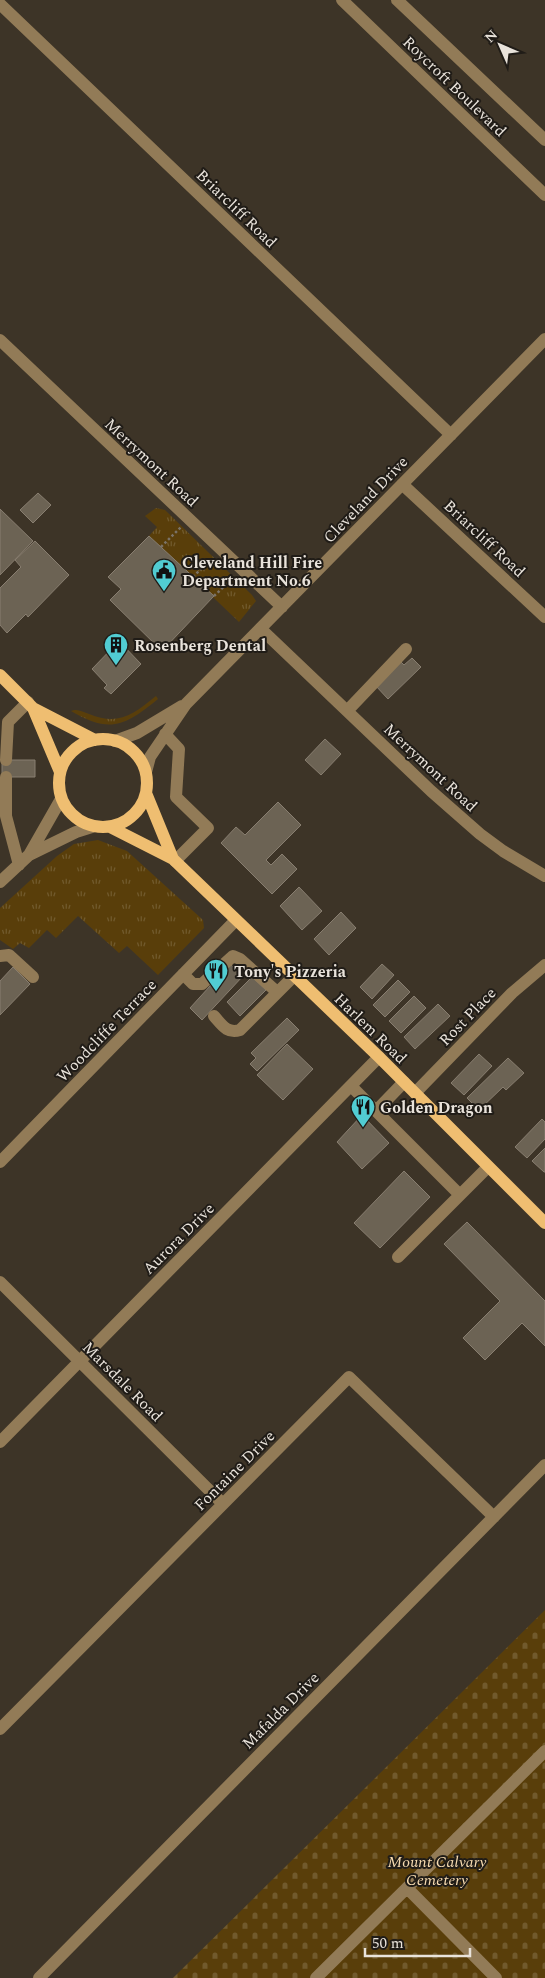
<svg xmlns="http://www.w3.org/2000/svg" width="545" height="1978" font-family="Spectral,serif">
  <defs>
    <pattern id="grass-tufts" width="24" height="20" patternUnits="userSpaceOnUse" patternTransform="scale(1.25)"><rect width="24" height="20" fill="#593e0a"/><path d="M3 7l-1-3M5 7V3M7 7l1-3M15 17l-1-3M17 17v-4M19 17l1-3" fill="none" stroke="#715a2d"/></pattern>
    <pattern id="cemetery-stones" width="16" height="16" patternUnits="userSpaceOnUse" patternTransform="scale(1.25)"><rect width="16" height="16" fill="#593e0a"/><path d="M2 7V4a2 2 0 0 1 4 0v3zM10 15v-3a2 2 0 0 1 4 0v3z" fill="#715a2d"/></pattern>
  </defs>
  <rect width="100%" height="100%" fill="#3d3427"/>
  <path fill="url(#grass-tufts)" d="M156,508L165,510L252,595L256,601L239,622L149,536L157,527L145,516Z
    M156,696L158,699C125,726 110,734 71,711C77,708 83,712 89,714C118,726 133,715 156,696Z
    M98,840L127,851L203,920L204,928L158,975L127,946L119,953L78,916L56,938L47,930L29,948L20,943L13,949L0,940V908L57,856L74,844Z"/>
  <path fill="url(#cemetery-stones)" d="M545,1610V1978H173Z"/>
  <path fill="#6c6354" stroke="#887e70" d="M38,493L51,505L33,523L20,510Z
    M0,509L33,541L0,575Z
    M149,536L214,596L162,651L110,600L121,589L108,577Z
    M35,541L69,575L28,617L26,614L7,633L0,625V588L21,567L15,560Z
    M119,641L141,664L111,694L104,688L107,685L92,669Z
    M412,658L421,667L388,699L375,685L400,661L404,665Z
    M325,739L341,754L321,775L305,760Z
    M2,760H35V777H2Z
    M278,802L301,825L266,860L271,865L282,854L297,869L272,894L221,843L236,827L245,835Z
    M299,887L322,911L302,930L280,906Z
    M341,912L356,928L329,955L314,939Z
    M230,964L243,976L202,1020L190,1008Z
    M382,964L394,975L372,999L360,987Z
    M13,967L30,984L0,1015V981Z
    M252,977L266,990L240,1016L227,1002Z
    M398,980L410,992L385,1017L373,1005Z
    M414,996L426,1008L401,1033L389,1021Z
    M438,1004L450,1016L415,1049L404,1037Z
    M287,1018L299,1030L257,1071L250,1064L256,1058L251,1053Z
    M287,1044L313,1069L283,1100L257,1075Z
    M479,1054L492,1066L464,1095L451,1083Z
    M508,1058L524,1073L506,1090L503,1087L479,1110L467,1098Z
    M362,1115L389,1143L362,1169L337,1142Z
    M542,1119L545,1122V1139L527,1158L515,1147Z
    M545,1148V1172H544L532,1161Z
    M404,1171L430,1197L380,1248L354,1223Z
    M467,1222L545,1301V1346L522,1323L485,1360L463,1338L500,1301L444,1244Z"/>
  <g fill="none" stroke-linecap="round" stroke-linejoin="round">
    <path stroke="#7b7368" stroke-width="2.5" stroke-dasharray="2.5 2.5" stroke-linecap="butt" d="M161,547L181,527
      M193,577L211,559
      M214,596L233,578"/>
    <path stroke="#927b57" stroke-width="12" d="M342,0L545,195
      M397,0L545,140
      M0,4L451,435
      M0,340L282,607
      M402,484L545,617
      M261,629L431,791L480,834L503,851L545,876
      M347,711L406,649
      M165,734L179,749L176,797L208,828L175,861
      M115,741L137,733L182,706
      M6,760L8,722L28,702
      M146,772L150,757L186,704L545,339
      M6,777V816L19,865
      M29,855L76,832L92,827
      M0,882L29,855L61,799
      M0,956L9,955L33,977
      M183,974L193,984H202L233,956L240,959L277,992
      M214,1016C222,1025 227,1034 240,1030L294,976
      M351,1086L460,1195
      M415,1093L512,993L545,965
      M376,1111L404,1082
      M0,1162L235,921
      M398,1257L488,1167
      M0,1282L223,1504
      M0,1442L379,1057
      M0,1729L349,1377L494,1517
      M408,1889L496,1978
      M39,1978L545,1465
      M316,1978L545,1751"/>
    <path stroke="#efbe71" stroke-width="12" d="M0,675L33,708L95,740
      M33,708L60,772
      M59 783a44 44 0 1 1 88 0a44 44 0 1 1-88 0Z
      M146,793L173,859
      M110,827L173,859L379,1057L545,1223"/>
  </g>
  <defs>
    <symbol id="civic-pin" viewBox="-11 -11 22 30"><path d="M0 17L-7.5 6A9.5 9.5 0 1 1 7.5 6Z" fill="#51ccd2" stroke="#201c17"/><path d="M-.6-6.5H3V-4.5H.6V-3L4-1V1h2V6H-6V1h2V-1L-.6-3ZM-1.2 2.5V6h2.4V2.5Z" fill="#111"/></symbol>
    <symbol id="building-pin" viewBox="-11 -11 22 30"><path d="M0 17L-7.5 6A9.5 9.5 0 1 1 7.5 6Z" fill="#51ccd2" stroke="#201c17"/><path d="M-4-6H4V6H1V3H-1V6H-4ZM-2.5-4.3h1.7v1.8h-1.7ZM.8-4.3h1.7v1.8H.8ZM-2.5-1h1.7V.8h-1.7ZM.8-1h1.7V.8H.8Z" fill="#111"/></symbol>
    <symbol id="restaurant-pin" viewBox="-11 -11 22 30"><path d="M0 17L-7.5 6A9.5 9.5 0 1 1 7.5 6Z" fill="#51ccd2" stroke="#201c17"/><path d="M-5-6h1v4h1v-4h1v4h1v-4h1v5L-1.5 .5V6h-2V.5L-5-1ZM5-6V6H3V1.5H1.5Q1.5-4 5-6Z" fill="#111"/></symbol>
  </defs>
  <g fill-rule="evenodd">
    <use href="#civic-pin" x="150" y="557" width="28" height="38"/>
    <use href="#building-pin" x="102" y="631" width="28" height="38"/>
    <use href="#restaurant-pin" x="202" y="957" width="28" height="38"/>
    <use href="#restaurant-pin" x="349" y="1093" width="28" height="38"/>
  </g>
  <g text-anchor="middle" stroke-width="4" stroke-linejoin="round" paint-order="stroke">
    <g font-size="16" fill="#e9e3db" stroke="#201c17">
      <text transform="translate(455 86) rotate(44)" y="6">Roycroft Boulevard</text>
      <text transform="translate(237 208) rotate(44)" y="6">Briarcliff Road</text>
      <text transform="translate(152 462) rotate(43)" y="6">Merrymont Road</text>
      <text transform="translate(365 499) rotate(-46)" y="6">Cleveland Drive</text>
      <text transform="translate(485 538) rotate(43)" y="6">Briarcliff Road</text>
      <text transform="translate(431 767) rotate(43)" y="6">Merrymont Road</text>
      <text transform="translate(467 1016) rotate(-46)" y="6">Rost Place</text>
      <text transform="translate(371 1028) rotate(44)" y="6">Harlem Road</text>
      <text transform="translate(106 1030) rotate(-46)" y="6">Woodcliffe Terrace</text>
      <text transform="translate(178 1238) rotate(-45)" y="6">Aurora Drive</text>
      <text transform="translate(123 1381) rotate(45)" y="6">Marsdale Road</text>
      <text transform="translate(234 1470) rotate(-45)" y="6">Fontaine Drive</text>
      <text transform="translate(280 1710) rotate(-45)" y="6">Mafalda Drive</text>
    </g>
    <g font-size="16" font-weight="bold" fill="#e9e3db" stroke="#201c17" text-anchor="start">
      <text x="182" y="568">Cleveland Hill Fire<tspan x="182" dy="18">Department No.6</tspan></text>
      <text x="134" y="651">Rosenberg Dental</text>
      <text x="234" y="977">Tony's Pizzeria</text>
      <text x="380" y="1113">Golden Dragon</text>
    </g>
    <g font-size="16" font-style="italic" fill="#f7dbb0" stroke="#201c17">
      <text x="437" y="1867">Mount Calvary<tspan x="437" dy="18">Cemetery</tspan></text>
    </g>
  </g>
  <g transform="translate(500 45) rotate(315)" stroke="#201c17" stroke-width="4" paint-order="stroke">
  <path d="M0-4L9 19L0 12L-9 19Z" fill="#e9e3db"/>
  <text y="-8" font-size="14" font-weight="bold" text-anchor="middle" fill="#e9e3db">N</text>
  </g>
  <path d="M365 1948v8h105v-8" fill="none" stroke="#e9e3db" stroke-width="2.5"/>
  <text x="372" y="1948" font-size="15" fill="#e9e3db" stroke="#201c17" stroke-width="4" paint-order="stroke">50 m</text>
</svg>
